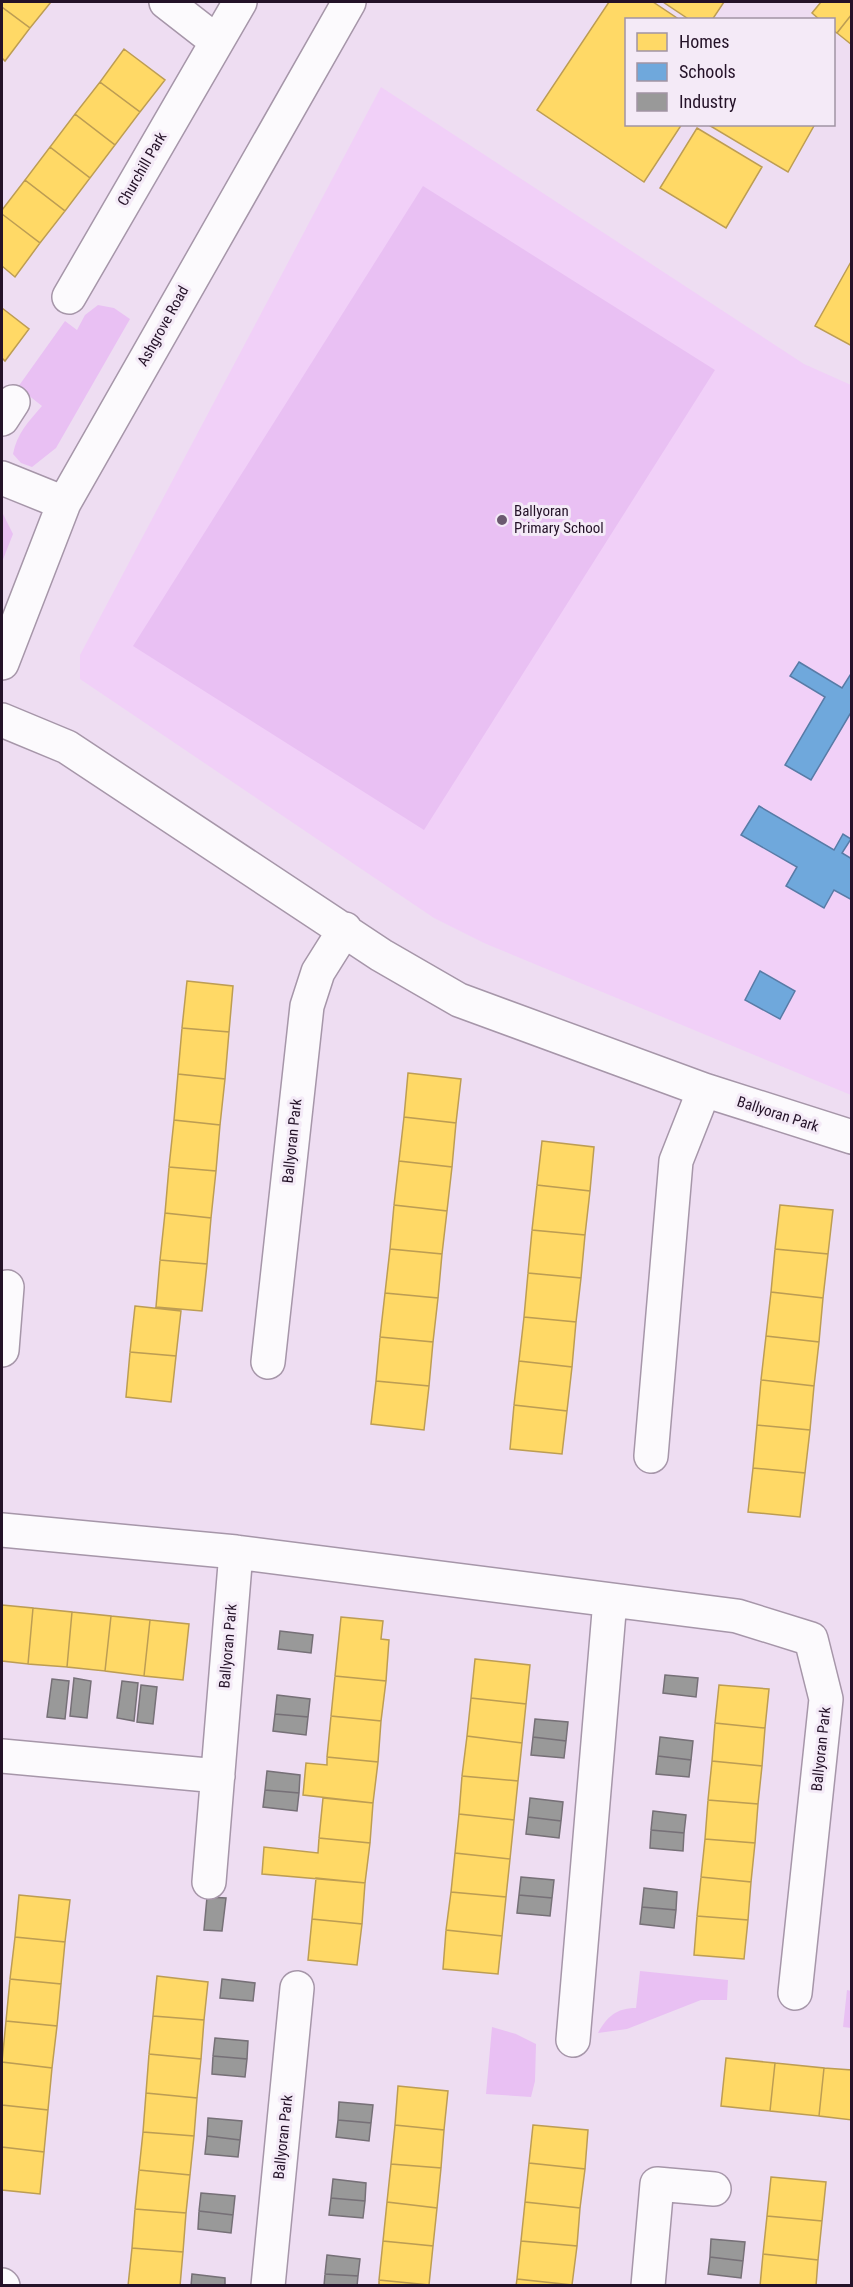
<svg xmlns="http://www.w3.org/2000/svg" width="853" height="2287" font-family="'Roboto Condensed',sans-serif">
  <rect width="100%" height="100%" fill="#eeddf2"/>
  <path fill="#f1d0f8" d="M381,87L804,364L851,385V1095L484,943L434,918L80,679V655Z"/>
  <path fill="#e9c0f3" d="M423,186L715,370L424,830L133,646Z
    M98,305L114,308L130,319L56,448L32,467L21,463L13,454C17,433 29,421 42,406L18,387L65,321L77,330L85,315Z
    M2,512L13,534L2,562Z
    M640,1971L728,1980L727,2000H701L627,2029L598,2033C607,2017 616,2008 636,2008Z
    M847,1990L851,1991V2028L843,2027Z
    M492,2027L516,2034L536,2044L535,2081L531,2097L486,2094Z"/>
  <path fill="#ffd966" stroke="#bd9d53" stroke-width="1.5" d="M2,2H51L30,28L2,7Z
    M609,2H653L680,20H626V124H682L644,182L537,110Z
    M663,2H724L712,20H690Z
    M821,2H852V14L837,33L834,31V20H820L812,13Z
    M2,7L30,28L5,61L2,58Z
    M852,14V45L837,33Z
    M124,49L165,80L140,112L100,82Z
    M100,82L140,112L115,145L75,114Z
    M75,114L115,145L90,178L50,147Z
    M707,124H815L788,172Z
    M697,128L762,167L726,228L660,188Z
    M50,147L90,178L65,211L25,180Z
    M25,180L65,211L40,243L2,214V210Z
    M2,214L40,243L15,277L2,266Z
    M852,260V346L815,326Z
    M2,308L29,329L5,361L2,358Z
    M187,981L233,986L229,1032L182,1028Z
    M182,1028L229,1032L225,1079L178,1074Z
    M408,1073L461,1079L456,1123L404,1117Z
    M178,1074L225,1079L220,1125L174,1120Z
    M404,1117L456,1123L452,1167L399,1161Z
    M174,1120L220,1125L216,1171L169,1167Z
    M542,1141L594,1147L590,1191L537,1185Z
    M399,1161L452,1167L447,1211L394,1205Z
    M169,1167L216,1171L211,1218L165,1213Z
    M537,1185L590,1191L585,1235L532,1230Z
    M394,1205L447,1211L442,1254L390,1249Z
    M780,1205L833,1210L828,1254L775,1249Z
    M165,1213L211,1218L207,1264L160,1260Z
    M532,1230L585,1235L581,1278L528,1273Z
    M390,1249L442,1254L438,1298L385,1293Z
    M775,1249L828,1254L823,1298L771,1292Z
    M160,1260L207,1264L202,1311L156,1307Z
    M528,1273L581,1278L576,1322L524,1317Z
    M771,1292L823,1298L819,1342L766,1336Z
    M385,1293L438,1298L433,1342L380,1337Z
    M135,1306L181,1311L176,1356L130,1352Z
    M524,1317L576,1322L572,1367L519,1361Z
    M766,1336L819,1342L814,1386L761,1380Z
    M380,1337L433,1342L429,1386L376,1381Z
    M130,1352L176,1356L171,1402L126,1397Z
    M519,1361L572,1367L567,1411L514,1405Z
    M761,1380L814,1386L810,1430L757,1425Z
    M376,1381L429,1386L424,1430L371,1424Z
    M514,1405L567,1411L562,1454L510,1449Z
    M757,1425L810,1430L805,1473L753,1468Z
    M753,1468L805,1473L800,1517L748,1512Z
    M2,1605L33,1608L28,1664L2,1661Z
    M33,1608L72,1612L67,1667L28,1664Z
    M72,1612L111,1616L105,1671L67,1667Z
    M111,1616L150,1620L144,1676L105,1671Z
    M341,1617L383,1621L381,1639L389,1640L386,1681L335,1676Z
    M150,1620L189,1624L183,1680L144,1676Z
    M475,1659L530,1665L526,1704L471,1698Z
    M335,1676L386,1681L381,1721L331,1716Z
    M719,1685L769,1689L765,1728L715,1723Z
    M471,1698L526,1704L522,1743L467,1736Z
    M331,1716L381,1721L378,1762L327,1757Z
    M715,1723L765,1728L762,1766L712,1761Z
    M467,1736L522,1743L518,1781L462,1776Z
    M327,1757L378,1762L373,1803L303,1795L306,1763L327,1765Z
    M712,1761L762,1766L758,1804L708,1800Z
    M462,1776L518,1781L514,1820L459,1814Z
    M323,1798L373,1803L370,1843L319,1838Z
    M708,1800L758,1804L755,1843L705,1839Z
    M459,1814L514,1820L510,1859L455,1853Z
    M319,1838L370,1843L365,1883L262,1874L264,1847L318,1853Z
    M705,1839L755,1843L751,1882L701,1877Z
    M455,1853L510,1859L506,1897L451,1892Z
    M701,1877L751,1882L748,1920L697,1916Z
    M316,1878L365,1883L362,1924L312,1919Z
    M451,1892L506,1897L502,1936L446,1930Z
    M19,1895L70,1900L65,1942L15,1937Z
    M697,1916L748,1920L744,1959L694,1955Z
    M312,1919L362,1924L357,1965L308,1960Z
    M446,1930L502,1936L498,1974L443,1969Z
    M15,1937L65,1942L61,1984L10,1979Z
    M157,1976L208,1982L204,2020L153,2016Z
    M10,1979L61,1984L57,2026L6,2021Z
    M153,2016L204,2020L201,2059L149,2054Z
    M6,2021L57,2026L52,2068L2,2062Z
    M149,2054L201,2059L197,2098L146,2093Z
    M726,2058L775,2063L770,2111L721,2106Z
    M2,2062L52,2068L48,2110L2,2105Z
    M775,2063L824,2068L819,2116L770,2111Z
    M824,2068L852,2070V2120L819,2116Z
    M398,2086L448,2091L444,2130L395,2125Z
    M146,2093L197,2098L194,2136L143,2132Z
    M2,2105L48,2110L44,2152L2,2147Z
    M395,2125L444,2130L441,2168L391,2164Z
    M533,2125L588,2130L585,2169L529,2163Z
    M143,2132L194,2136L190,2175L139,2170Z
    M2,2147L44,2152L40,2194L2,2190Z
    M529,2163L585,2169L580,2208L525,2202Z
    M391,2164L441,2168L437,2208L387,2202Z
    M139,2170L190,2175L186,2213L135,2209Z
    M771,2177L826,2182L822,2221L767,2216Z
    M387,2202L437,2208L433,2246L383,2241Z
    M525,2202L580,2208L577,2246L521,2241Z
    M135,2209L186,2213L183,2252L132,2248Z
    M767,2216L822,2221L818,2260L763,2254Z
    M383,2241L433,2246L429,2285L379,2280Z
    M521,2241L577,2246L572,2285L517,2279Z
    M132,2248L183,2252L180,2286H128Z
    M763,2254L818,2260L816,2286H760Z
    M517,2279L572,2285V2286H516Z
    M379,2280L429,2285V2286H379Z"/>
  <path fill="#6fa8dc" stroke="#587ba6" stroke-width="1.5" d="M799,662L842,688L852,672V715L850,714L811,780L785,765L825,697L790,676Z
    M759,806L834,850L843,834L851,839L842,853L852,859V900L834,890L824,908L786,886L797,867L741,835Z
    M760,971L795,991L780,1019L745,1000Z"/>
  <path fill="#999" stroke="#767077" stroke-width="1.5" d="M280,1631L313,1635L311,1653L278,1649Z
    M665,1675L698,1678L696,1697L663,1693Z
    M74,1678L91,1681L87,1718L70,1716Z
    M52,1679L69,1681L65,1719L47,1717Z
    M122,1681L138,1683L134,1721L117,1718Z
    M141,1685L157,1687L153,1724L137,1722Z
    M277,1695L310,1699L308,1717L275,1714Z
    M275,1714L308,1717L306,1735L273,1731Z
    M535,1719L568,1722L566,1741L533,1737Z
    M533,1737L566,1741L564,1758L531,1755Z
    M660,1737L693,1741L691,1760L658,1756Z
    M658,1756L691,1760L689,1777L656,1774Z
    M267,1771L300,1775L299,1793L265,1790Z
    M265,1790L299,1793L297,1811L263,1807Z
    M530,1798L563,1802L561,1821L528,1817Z
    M653,1811L686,1815L684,1833L651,1830Z
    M528,1817L561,1821L559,1838L526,1834Z
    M651,1830L684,1833L683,1851L650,1848Z
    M521,1877L554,1880L552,1898L519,1895Z
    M644,1888L677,1892L676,1910L642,1907Z
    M519,1895L552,1898L550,1916L517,1913Z
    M207,1897L226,1898L222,1931L204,1930Z
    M642,1907L676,1910L674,1928L640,1924Z
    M222,1979L255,1983L253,2001L220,1998Z
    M215,2038L248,2041L247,2059L213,2056Z
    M213,2056L247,2059L245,2077L212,2074Z
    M339,2102L373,2105L371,2123L338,2120Z
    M208,2118L242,2121L240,2140L207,2136Z
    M338,2120L371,2123L369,2141L336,2137Z
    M207,2136L240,2140L238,2157L205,2154Z
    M333,2179L366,2183L365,2201L331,2198Z
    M201,2193L235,2196L233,2215L199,2211Z
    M331,2198L365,2201L363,2218L329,2215Z
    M199,2211L233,2215L231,2233L198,2229Z
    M711,2239L745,2242L743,2261L710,2257Z
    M327,2255L360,2259L358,2276L325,2274Z
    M710,2257L743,2261L741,2278L708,2274Z
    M192,2274L225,2278V2286H191Z
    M325,2274L358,2276L357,2286H324Z"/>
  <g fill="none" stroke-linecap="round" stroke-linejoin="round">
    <defs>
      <path id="minor" d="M166,2L216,41
        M69,297L240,2
        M2,419L13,402
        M2,478L64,503
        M2,663L64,503L349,2
        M2,720L67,747L381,955L459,1000L704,1090L852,1137
        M2,1350L7,1287
        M268,1362L307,1006L318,972L345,929
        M651,1456L676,1161L704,1090
        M2,1530L236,1552L737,1616L811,1639L826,1699L795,1993
        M2,1756L218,1776
        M209,1882L236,1552
        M573,2040L610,1600
        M2,2285L3,2286
        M268,2286L297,1988
        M648,2286L657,2184L714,2189"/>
    </defs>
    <use href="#minor" stroke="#a696a9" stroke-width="36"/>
    <use href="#minor" stroke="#fcfafd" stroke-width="33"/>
  </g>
  <circle fill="#6b596f" stroke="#f4eaf7" stroke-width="2" cx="502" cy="520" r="6"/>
  <g text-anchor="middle" stroke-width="6" stroke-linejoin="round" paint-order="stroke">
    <g font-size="15" fill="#241228" stroke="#f4eaf7">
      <text transform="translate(142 169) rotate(-60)" y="5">Churchill Park</text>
      <text transform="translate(163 326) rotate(-61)" y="5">Ashgrove Road</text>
      <text transform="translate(778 1114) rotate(18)" y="5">Ballyoran Park</text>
      <text transform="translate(292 1141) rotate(-84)" y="5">Ballyoran Park</text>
      <text transform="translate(228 1646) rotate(-85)" y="5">Ballyoran Park</text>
      <text transform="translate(821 1749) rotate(-84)" y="5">Ballyoran Park</text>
      <text transform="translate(283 2137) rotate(-84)" y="5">Ballyoran Park</text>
    </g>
    <g font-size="15" fill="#241228" stroke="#f4eaf7" text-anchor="start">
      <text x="514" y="516">Ballyoran<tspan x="514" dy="17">Primary School</tspan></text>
    </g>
  </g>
  <rect width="853" height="2287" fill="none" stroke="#241228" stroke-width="6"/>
  <rect x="625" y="18" width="210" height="108" fill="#f4eaf7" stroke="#a194a4" stroke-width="1.5"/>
  <rect x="637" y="33" width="30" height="18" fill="#ffd966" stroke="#a194a4" stroke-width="1.5"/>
  <text x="679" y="48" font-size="18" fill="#241228">Homes</text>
  <rect x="637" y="63" width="30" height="18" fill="#6fa8dc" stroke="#a194a4" stroke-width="1.5"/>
  <text x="679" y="78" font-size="18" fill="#241228">Schools</text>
  <rect x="637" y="93" width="30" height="18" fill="#999999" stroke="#a194a4" stroke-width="1.5"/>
  <text x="679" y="108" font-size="18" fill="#241228">Industry</text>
</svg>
